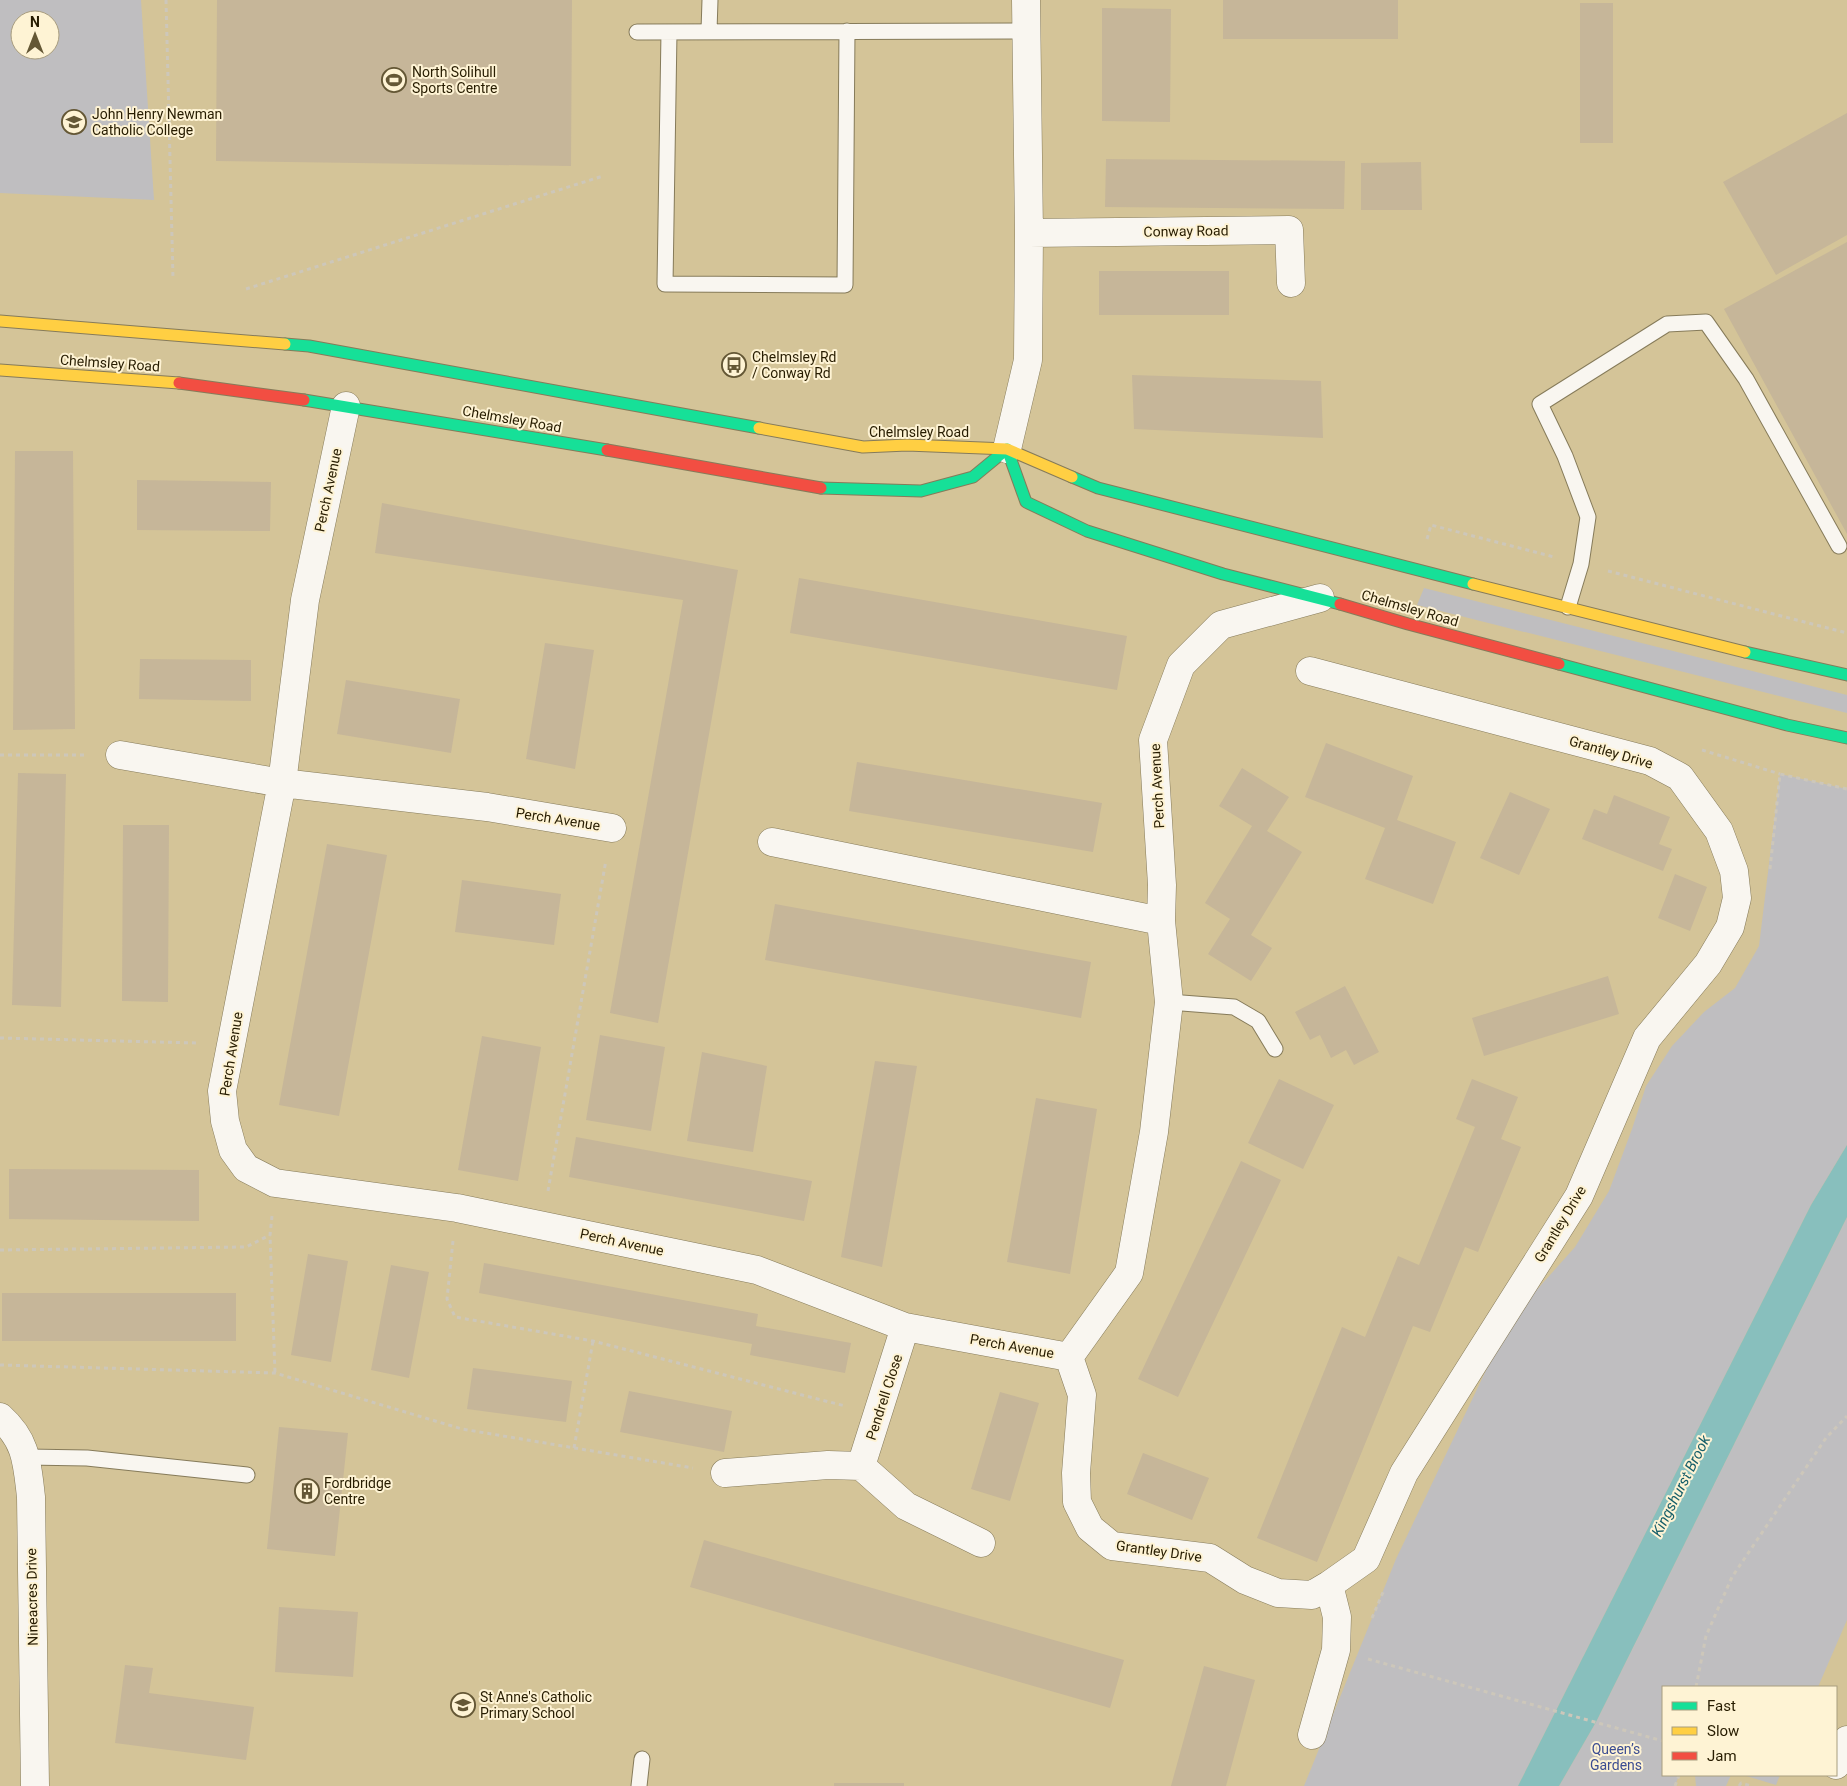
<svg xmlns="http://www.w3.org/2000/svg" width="1847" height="1786" font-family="Roboto,sans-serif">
  <rect width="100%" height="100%" fill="#d4c498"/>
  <path fill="#bfbec0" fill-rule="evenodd" d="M0,0H141L154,200L0,193ZM20,20H50V50H20Z
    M1424,588L1847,695V713L1417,605Z
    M1780,774L1847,789V1145L1811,1205L1518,1786H1304L1396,1559L1489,1364L1533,1294L1575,1247L1609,1191L1632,1129L1646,1086L1672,1046L1704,1012L1735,988L1759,946Z
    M1847,1217V1620L1818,1687H1663V1775H1679L1675,1786H1559L1596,1722Z
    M1695,1775H1731L1726,1786H1696Z
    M1743,1775H1780L1776,1785Z"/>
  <path fill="#88bfbd" d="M1847,1145V1217L1596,1722L1559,1786H1518L1811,1205Z"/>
  <path fill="#c6b699" d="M217,0H572L571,166L216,161Z
    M1223,0H1398V39H1223Z
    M1580,3H1613V143H1580Z
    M1102,8L1171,9L1170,122L1102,121Z
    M1847,113V235L1776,275L1723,182Z
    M1106,159L1345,161L1344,209L1105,207Z
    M1421,162L1422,210H1361V163Z
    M1847,242V534L1724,309Z
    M1099,271H1229V315H1099Z
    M1132,375L1321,381L1323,438L1134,429Z
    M15,451H73L75,729L13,730Z
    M137,480L271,482L270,531L137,530Z
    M382,503L738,570L658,1023L610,1013L683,600L375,553Z
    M799,578L1127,636L1117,690L790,633Z
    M545,643L594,650L575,769L526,759Z
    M140,659L251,660V701L139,699Z
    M346,680L460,699L451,753L337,734Z
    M1326,743L1413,776L1397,820L1456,842L1433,904L1365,879L1385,828L1305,797Z
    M857,762L1102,803L1093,852L849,811Z
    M1242,768L1289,797L1267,831L1302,852L1251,935L1272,948L1251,981L1208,954L1230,919L1205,903L1252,826L1219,806Z
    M18,773L66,774L61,1007L12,1005Z
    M1510,792L1550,809L1519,875L1480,858Z
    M1614,795L1670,817L1659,844L1672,849L1663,871L1582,839L1594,809L1607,814Z
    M123,825H169L168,1002L122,1001Z
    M327,844L387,855L339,1116L279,1105Z
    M1675,874L1707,887L1690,931L1658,918Z
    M462,880L561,894L554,945L455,932Z
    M775,904L1091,962L1081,1018L765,960Z
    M1608,976L1619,1014L1484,1056L1472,1018Z
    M1345,986L1379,1052L1354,1065L1346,1050L1331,1058L1320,1035L1310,1040L1295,1012Z
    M600,1035L665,1047L651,1131L586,1120Z
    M482,1036L541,1047L518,1181L458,1170Z
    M702,1052L767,1066L753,1152L687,1141Z
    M875,1061L917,1066L882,1267L841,1257Z
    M1279,1079L1334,1105L1303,1169L1248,1143Z
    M1472,1079L1518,1097L1501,1139L1521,1147L1478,1252L1465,1247L1430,1332L1413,1326L1317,1562L1257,1538L1342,1327L1365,1337L1398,1256L1419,1265L1475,1127L1456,1119Z
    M1036,1098L1097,1109L1070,1274L1007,1262Z
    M576,1137L812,1181L804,1221L569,1177Z
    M1241,1161L1281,1180L1178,1397L1138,1379Z
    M9,1169L199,1170V1221L9,1219Z
    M308,1254L348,1261L331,1362L291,1355Z
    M484,1263L758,1314L756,1326L851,1343L845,1373L750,1355L752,1344L479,1293Z
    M391,1265L429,1272L409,1378L371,1370Z
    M2,1293H236V1341H2Z
    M473,1368L572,1381L566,1422L467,1409Z
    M629,1391L732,1411L724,1452L620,1432Z
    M1000,1392L1039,1403L1010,1501L971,1489Z
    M279,1427L348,1433L335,1556L267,1549Z
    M1143,1453L1209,1478L1192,1520L1127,1494Z
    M704,1540L1124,1660L1110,1708L690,1587Z
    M279,1607L358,1612L353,1677L275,1672Z
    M125,1665L153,1668L149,1693L254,1707L246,1760L115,1743Z
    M1204,1666L1255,1680L1226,1786H1171Z
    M834,1783H904V1786H834Z"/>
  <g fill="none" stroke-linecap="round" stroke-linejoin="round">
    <defs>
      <path id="lane" d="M709,31L710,0
        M637,32L1027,31
        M669,32L665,284L845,285L847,31
        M1568,607L1581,564L1588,517L1565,456L1540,404L1667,324L1706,322L1746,379L1839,546
        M1169,1002L1234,1007L1258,1021L1275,1049
        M27,1457L87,1458L247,1475
        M639,1786L642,1759"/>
      <path id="street" d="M1029,233L1289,230L1291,283
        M346,406L305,600L282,783L222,1091L225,1121L233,1150L246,1168L275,1183L457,1208L757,1270L905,1327L1069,1357L1129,1273L1154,1132L1169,1002L1161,921L1162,885L1153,740L1181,665L1221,625L1320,598
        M1007,449L1028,360L1029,233L1026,0
        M120,755L282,783L487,807L612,828
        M772,842L1161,921
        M905,1327L861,1466L906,1506L981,1543
        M1069,1357L1082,1395L1076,1473L1077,1502L1090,1528L1112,1546L1210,1558L1245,1580L1278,1593L1312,1595L1329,1585L1366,1559L1404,1473L1579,1196L1647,1038L1708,964L1730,927L1737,898L1734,871L1719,831L1680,777L1650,761L1310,671
        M0,1417C27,1441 27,1463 31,1497L35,1786
        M725,1473L828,1465L861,1466
        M1312,1735L1336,1650L1337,1617L1329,1585
        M1836,1765L1847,1740"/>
      <path id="fast" d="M285,344L309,346L759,428
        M304,400L607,450
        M1072,477L1098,488L1473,584
        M821,488L921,491L973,477L1007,449L1026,502L1087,531L1223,574L1340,604
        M1745,652L1847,675
        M1559,664L1787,725L1847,738"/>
      <path id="slow" d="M0,321L285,344
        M0,370L179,383
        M759,428L863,447L907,445L1007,449L1072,477
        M1473,584L1745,652"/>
      <path id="jam" d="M179,383L304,400
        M607,450L821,488
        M1340,604L1408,624L1559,664"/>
    </defs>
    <use href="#lane" stroke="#867b5a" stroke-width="17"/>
    <use href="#street" stroke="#867b5a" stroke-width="29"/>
    <use href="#fast" stroke="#867b5a" stroke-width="13"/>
    <use href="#slow" stroke="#867b5a" stroke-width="13"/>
    <use href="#jam" stroke="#867b5a" stroke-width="13"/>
    <path stroke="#cdc7ba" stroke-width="3" stroke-dasharray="4 4" stroke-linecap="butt" d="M166,0L173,278
      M246,289L603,176
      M1427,539L1431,525L1554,557
      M1608,571L1847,633
      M1702,750L1780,774
      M0,755H87
      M1770,869L1780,774L1847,789
      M0,1038L197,1043
      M548,1191L606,860
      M272,1216L270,1235L275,1373
      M453,1241L447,1299L455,1317L593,1341L845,1406
      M0,1250L246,1247L270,1235
      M0,1365L275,1373L462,1429L693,1468
      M574,1448L593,1341
      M1372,1618L1384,1590
      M1368,1659L1663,1741
      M1696,1687L1706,1636L1732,1577L1826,1438L1847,1416
      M1675,1786L1679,1775
      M1739,1786L1741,1783L1751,1786"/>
    <use href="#lane" stroke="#f9f6f0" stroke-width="15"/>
    <use href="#street" stroke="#f9f6f0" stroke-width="28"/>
    <use href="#fast" stroke="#16e098" stroke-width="11"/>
    <use href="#slow" stroke="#ffcf43" stroke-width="11"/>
    <use href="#jam" stroke="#f24e42" stroke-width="11"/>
  </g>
  <defs>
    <symbol id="stadium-ring" viewBox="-11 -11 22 22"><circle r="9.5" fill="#fef3d4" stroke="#645735" stroke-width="1.5"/><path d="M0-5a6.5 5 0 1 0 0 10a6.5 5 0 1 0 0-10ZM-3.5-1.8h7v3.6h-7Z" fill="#645735"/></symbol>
    <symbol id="school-ring" viewBox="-11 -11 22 22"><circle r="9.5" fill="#fef3d4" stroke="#645735" stroke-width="1.5"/><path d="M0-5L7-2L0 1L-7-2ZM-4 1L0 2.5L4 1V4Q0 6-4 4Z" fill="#645735"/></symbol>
    <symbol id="bus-ring" viewBox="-11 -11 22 22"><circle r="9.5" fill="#fef3d4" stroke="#645735" stroke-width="1.5"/><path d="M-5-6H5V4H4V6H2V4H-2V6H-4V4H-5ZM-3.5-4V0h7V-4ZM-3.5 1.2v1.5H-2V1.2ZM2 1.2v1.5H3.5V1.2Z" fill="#645735"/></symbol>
    <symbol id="building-ring" viewBox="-11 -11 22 22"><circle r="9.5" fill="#fef3d4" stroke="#645735" stroke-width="1.5"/><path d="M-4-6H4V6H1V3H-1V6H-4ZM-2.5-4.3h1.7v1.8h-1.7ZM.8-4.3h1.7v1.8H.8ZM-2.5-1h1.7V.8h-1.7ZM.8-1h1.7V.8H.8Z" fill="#645735"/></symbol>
  </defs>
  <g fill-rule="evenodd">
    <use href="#stadium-ring" x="380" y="66" width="28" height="28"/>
    <use href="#school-ring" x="60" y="108" width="28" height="28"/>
    <use href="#bus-ring" x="720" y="351" width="28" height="28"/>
    <use href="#building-ring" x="293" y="1477" width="28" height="28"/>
    <use href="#school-ring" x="449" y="1691" width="28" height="28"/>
  </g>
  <g text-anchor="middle" stroke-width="4" stroke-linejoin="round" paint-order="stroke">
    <g font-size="14" fill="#271c00" stroke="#fef3d4" text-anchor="start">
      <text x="412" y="77">North Solihull<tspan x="412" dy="16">Sports Centre</tspan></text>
      <text x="92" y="119">John Henry Newman<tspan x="92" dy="16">Catholic College</tspan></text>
      <text x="752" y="362">Chelmsley Rd<tspan x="752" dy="16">/ Conway Rd</tspan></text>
      <text x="324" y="1488">Fordbridge<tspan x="324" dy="16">Centre</tspan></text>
      <text x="480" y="1702">St Anne's Catholic<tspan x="480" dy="16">Primary School</tspan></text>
    </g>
    <g font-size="14" fill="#271c00" stroke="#fef3d4">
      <text transform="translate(1186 231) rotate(-1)" y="5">Conway Road</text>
      <text transform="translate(110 363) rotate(4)" y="5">Chelmsley Road</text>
      <text transform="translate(512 419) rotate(10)" y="5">Chelmsley Road</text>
      <text x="919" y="437">Chelmsley Road</text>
      <text transform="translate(328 490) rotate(-78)" y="5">Perch Avenue</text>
      <text transform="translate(1410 608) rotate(16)" y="5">Chelmsley Road</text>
      <text transform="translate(1611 752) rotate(16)" y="5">Grantley Drive</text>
      <text transform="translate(1157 786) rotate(-93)" y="5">Perch Avenue</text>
      <text transform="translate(558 819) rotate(9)" y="5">Perch Avenue</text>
      <text transform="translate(231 1054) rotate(-81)" y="5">Perch Avenue</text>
      <text transform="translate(1560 1224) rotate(-59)" y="5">Grantley Drive</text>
      <text transform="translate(622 1242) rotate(12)" y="5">Perch Avenue</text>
      <text transform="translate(1012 1346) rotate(10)" y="5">Perch Avenue</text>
      <text transform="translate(884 1397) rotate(-72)" y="5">Pendrell Close</text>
      <text transform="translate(1159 1551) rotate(8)" y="5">Grantley Drive</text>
      <text transform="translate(32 1597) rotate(-91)" y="5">Nineacres Drive</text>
    </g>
    <g font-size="14" fill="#3c4d92" stroke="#fef3d4">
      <text x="1616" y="1754">Queen’s<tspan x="1616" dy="16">Gardens</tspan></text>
    </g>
    <g font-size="15" font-style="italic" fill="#165e69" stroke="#fef3d4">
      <text transform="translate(1681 1486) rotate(-63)" y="5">Kingshurst Brook</text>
    </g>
  </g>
  <rect x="1662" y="1686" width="175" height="90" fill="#fef3d4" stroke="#a89d7f"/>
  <rect x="1672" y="1702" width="25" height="8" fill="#16e098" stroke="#a89d7f"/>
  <text x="1707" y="1711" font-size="15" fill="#271c00">Fast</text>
  <rect x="1672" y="1727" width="25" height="8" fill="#ffcf43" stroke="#a89d7f"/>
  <text x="1707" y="1736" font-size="15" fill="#271c00">Slow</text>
  <rect x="1672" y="1752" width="25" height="8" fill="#f24e42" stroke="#a89d7f"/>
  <text x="1707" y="1761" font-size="15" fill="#271c00">Jam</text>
  <g transform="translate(35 35)"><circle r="24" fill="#fef3d4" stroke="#a89d7f"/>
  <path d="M0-4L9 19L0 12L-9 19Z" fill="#645735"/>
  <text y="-8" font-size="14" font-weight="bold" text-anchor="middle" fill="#271c00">N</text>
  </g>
</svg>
